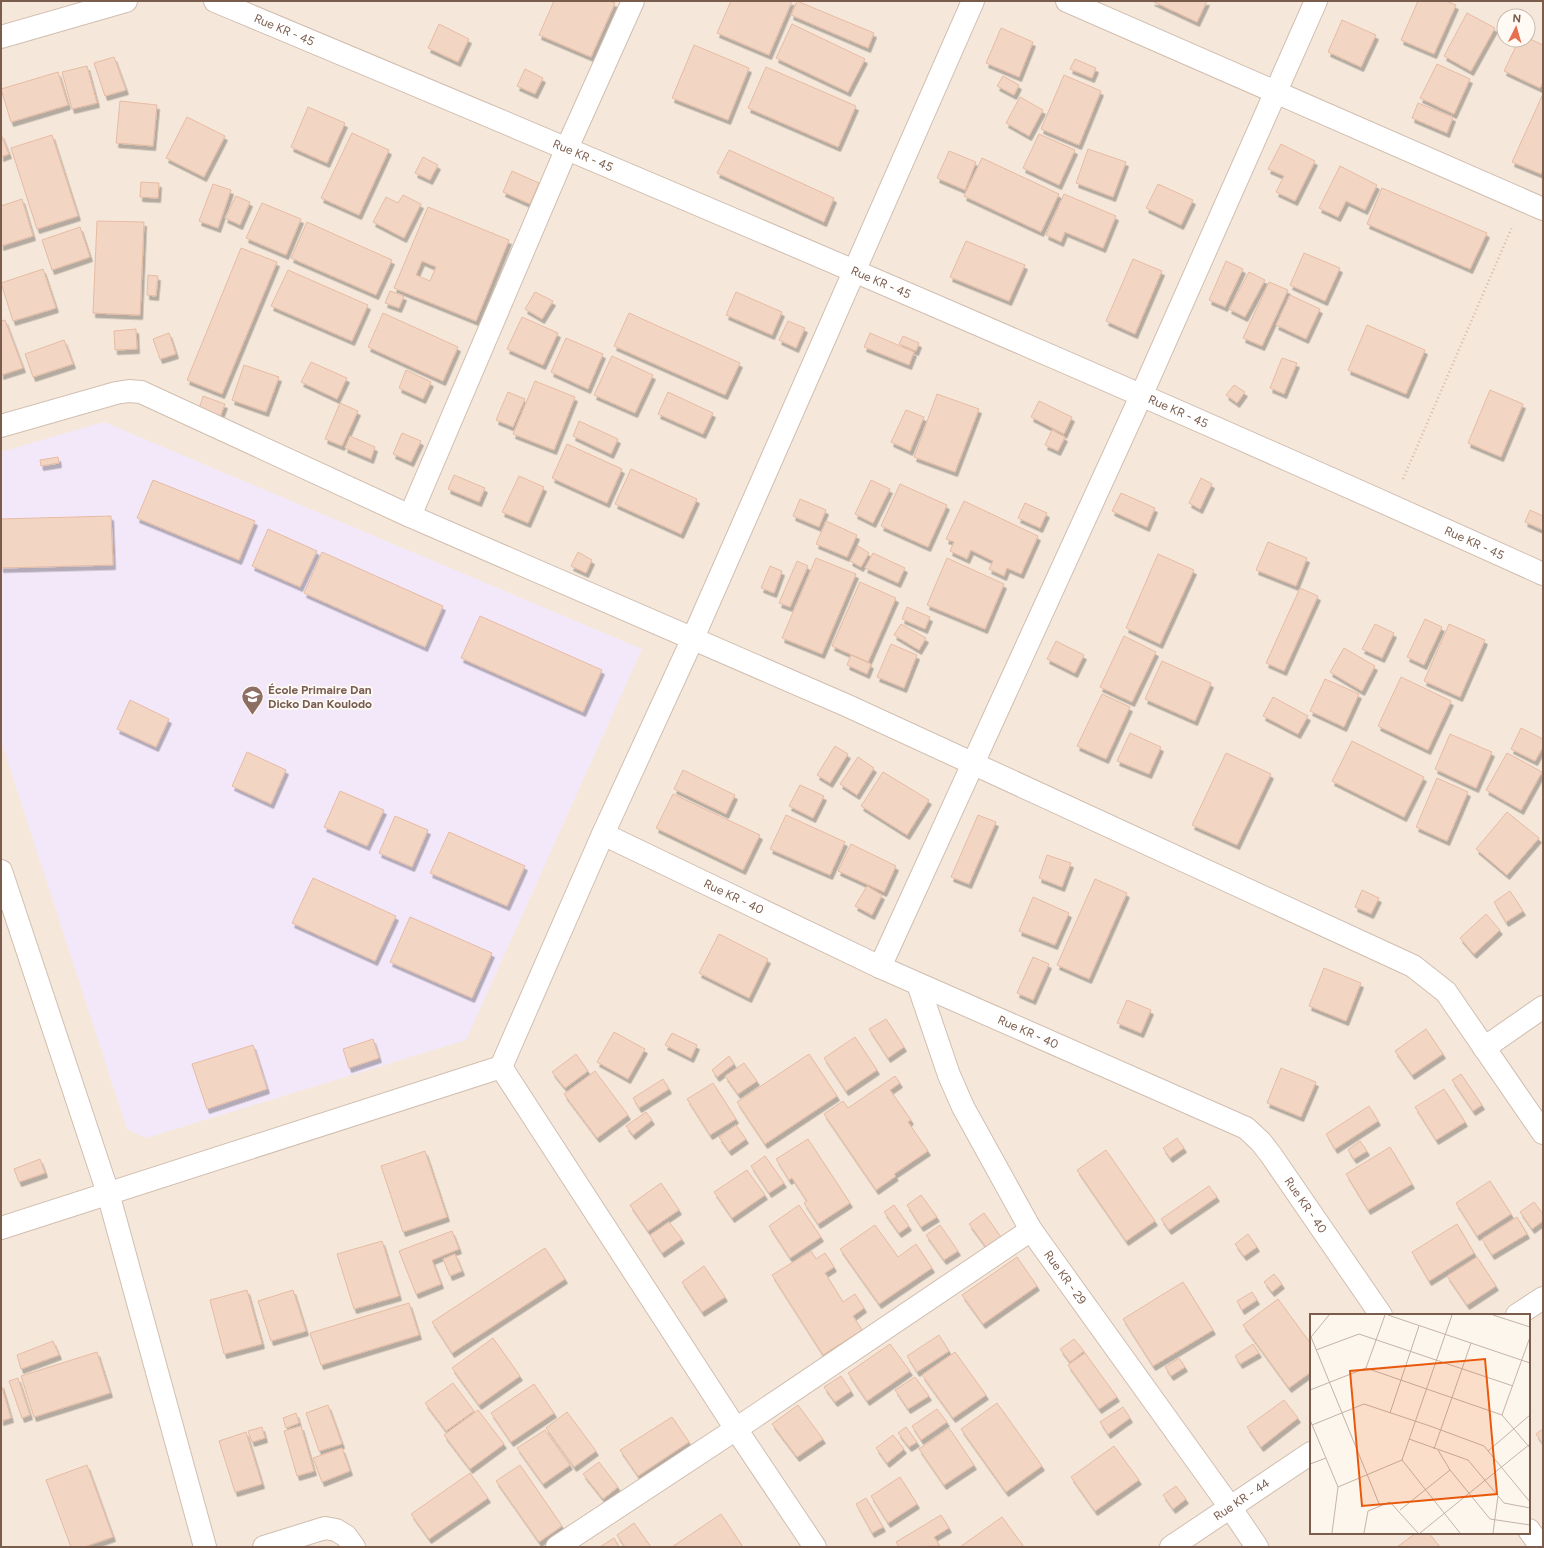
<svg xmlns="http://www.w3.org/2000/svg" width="1544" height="1548" font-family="Figtree,sans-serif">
  <defs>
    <filter id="shadow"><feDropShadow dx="2.5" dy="4.5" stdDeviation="0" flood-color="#0004"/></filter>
  </defs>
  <rect width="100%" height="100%" fill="#fdf6ec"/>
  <path fill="#f5e8da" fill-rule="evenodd" d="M1,1H1543V1547H1ZM1504,16H1528V40H1504ZM1311,1315H1529V1533H1311Z"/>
  <path fill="#f3e8fa" d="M104,422L642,649L466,1040L146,1138L127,1129L1,741V452Z"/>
  <path fill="#f3d5c3" stroke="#e6bba3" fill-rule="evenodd" filter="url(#shadow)" d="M554,1H609L615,3L591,57L539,35Z
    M731,1H792L769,55L717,33Z
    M797,1L874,33L868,48L791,15Z
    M1152,1H1207L1197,22Z
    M1418,1H1446L1456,5L1434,54L1401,40Z
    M1467,13L1495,28L1471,71L1444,56Z
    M1342,20L1376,35L1361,67L1328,52Z
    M439,24L469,39L458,62L428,48Z
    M792,24L865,59L848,92L776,58Z
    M1001,28L1033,42L1019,77L986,63Z
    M1528,38L1543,45V82L1540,88L1504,71L1519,40H1528Z
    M694,45L749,68L728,120L672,98Z
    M114,57L126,90L105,96L94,63Z
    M1075,59L1096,68L1092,78L1070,69Z
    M1437,64L1470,79L1454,114L1420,98Z
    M87,66L97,103L72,109L62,72Z
    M766,67L856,106L838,147L748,108Z
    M525,69L543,78L535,94L517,86Z
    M58,72L68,105L11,122L1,89Z
    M1064,75L1101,91L1079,145L1041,129Z
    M1003,76L1019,85L1014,95L997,86Z
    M1543,94V170L1541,174L1512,162Z
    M1020,97L1043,110L1029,136L1006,123Z
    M120,101L157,105L153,146L116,143Z
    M1418,103L1453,117L1447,133L1412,118Z
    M308,107L345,123L327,163L291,147Z
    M187,117L225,136L204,177L166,158Z
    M352,133L389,150L359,215L321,198Z
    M1,134L9,154L1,157Z
    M1039,134L1075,150L1059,185L1023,168Z
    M52,135L78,216L37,229L11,148Z
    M1281,144L1315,161L1295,201L1276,192L1284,176L1268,169Z
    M1088,149L1126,162L1113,197L1076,183Z
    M729,150L834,198L824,222L717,173Z
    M949,151L976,162L965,190L937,178Z
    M423,157L438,165L430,180L415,173Z
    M982,158L1059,194L1041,232L964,196Z
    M1340,166L1377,185L1365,210L1346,201L1338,217L1319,208Z
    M512,171L539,183L530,204L503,192Z
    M141,182L159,183L158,198L140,197Z
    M213,184L231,190L218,228L199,221Z
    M1158,184L1193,200L1181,225L1146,208Z
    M1382,188L1487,233L1470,269L1367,224Z
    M1064,194L1116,216L1103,248L1065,232L1061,242L1046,235Z
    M403,195L421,204L404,238L373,222L386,197L398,203Z
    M236,196L250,202L240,225L225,218Z
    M22,199L33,236L1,246V206Z
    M262,203L301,219L286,255L246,238Z
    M428,207L509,240L476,321L394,288ZM422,261L436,267L430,281L416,275Z
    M97,221L144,222L140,315L93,313Z
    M307,222L392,260L376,295L291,258Z
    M80,227L90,257L52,270L42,240Z
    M966,241L1025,265L1009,301L950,277Z
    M241,248L277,262L222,394L187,380Z
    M1304,253L1340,268L1325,301L1290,285Z
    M1133,259L1162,271L1135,334L1106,321Z
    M1226,261L1243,269L1225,307L1209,300Z
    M43,269L56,308L13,321L1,283Z
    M288,270L368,305L352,341L271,306Z
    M1249,272L1265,280L1245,317L1229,309Z
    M148,275L158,276L156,296L147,295Z
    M1269,282L1288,290L1262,346L1243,338Z
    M390,291L404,296L399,308L385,303Z
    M535,292L553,301L542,319L525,309Z
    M736,292L782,312L772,335L726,315Z
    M1290,295L1320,309L1306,339L1276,325Z
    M383,313L458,347L443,381L368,347Z
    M629,313L740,363L725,395L614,346Z
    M522,317L558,333L543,365L507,349Z
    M5,320L23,368L1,375V321Z
    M788,321L805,328L796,348L779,340Z
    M1367,325L1425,350L1406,394L1348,370Z
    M136,329L137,349L115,350L114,331Z
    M169,333L176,354L160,359L153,339Z
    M870,333L914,352L909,365L864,347Z
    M903,336L919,343L916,351L899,344Z
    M566,338L603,354L588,389L551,372Z
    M64,340L73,364L33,377L25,354Z
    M612,356L653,375L635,413L594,395Z
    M1282,358L1297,363L1284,394L1270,388Z
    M311,362L347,378L337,399L301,382Z
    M244,365L279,377L266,412L232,400Z
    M406,370L431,382L423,399L399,388Z
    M535,381L575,397L554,450L513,434Z
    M1234,385L1245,392L1237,403L1226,395Z
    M1490,390L1523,404L1501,457L1468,443Z
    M508,392L525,399L513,427L496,420Z
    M668,392L713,413L703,434L658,414Z
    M937,394L979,409L955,472L914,457Z
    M203,396L225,404L220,417L199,409Z
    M1039,401L1072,417L1064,434L1031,417Z
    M340,403L358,411L342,446L325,439Z
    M906,410L924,417L910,451L891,442Z
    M579,421L618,439L611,454L573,436Z
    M1052,430L1065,437L1058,451L1045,445Z
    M402,433L421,441L411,462L393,454Z
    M350,436L375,447L371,459L345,448Z
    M567,444L622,469L607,503L552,478Z
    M58,457L59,463L41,466L40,460Z
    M631,469L697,499L681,534L615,504Z
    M454,475L485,488L479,502L448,489Z
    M519,476L544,487L528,523L502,512Z
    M1201,478L1212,484L1200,509L1189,503Z
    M153,480L255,521L239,560L137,518Z
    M871,480L890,489L873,523L855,514Z
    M900,484L947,505L928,547L881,526Z
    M1121,493L1155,508L1147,527L1112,511Z
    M800,499L826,510L819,527L793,516Z
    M964,501L1038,536L1021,574L1007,568L1004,576L989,569L993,561L971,550L967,559L950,551L954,542L946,539Z
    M1025,503L1047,513L1040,528L1018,518Z
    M1530,510L1543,516V530L1525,522Z
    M111,516L113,565L1,568V519Z
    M826,521L857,535L847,557L816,544Z
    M268,529L317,551L300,587L252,566Z
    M1268,542L1307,558L1296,586L1256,570Z
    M858,546L869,553L861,567L850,561Z
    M322,552L443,606L425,647L304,593Z
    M578,552L592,560L586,573L571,566Z
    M873,553L905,568L898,583L865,568Z
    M1158,554L1194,570L1160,644L1126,628Z
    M816,558L856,574L822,654L782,638Z
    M947,558L1004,584L985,629L927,605Z
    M797,561L808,566L790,607L779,603Z
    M770,566L782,571L774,593L761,588Z
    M860,582L896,598L868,662L832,646Z
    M1300,588L1318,596L1284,671L1266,663Z
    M907,607L930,617L925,629L902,619Z
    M480,616L602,670L583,712L461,658Z
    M1425,619L1442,627L1424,665L1407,657Z
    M901,624L926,638L919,650L894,635Z
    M1375,624L1394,633L1382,658L1362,649Z
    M1449,624L1485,640L1460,697L1424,681Z
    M1124,636L1156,652L1132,702L1100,687Z
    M1056,641L1084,655L1075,673L1047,659Z
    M891,644L917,655L904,688L877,677Z
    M1344,648L1375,666L1362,691L1330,672Z
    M851,655L871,664L867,674L847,665Z
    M1162,661L1211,683L1195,721L1145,699Z
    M1401,677L1451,701L1428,750L1378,726Z
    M1325,679L1359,694L1344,727L1310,711Z
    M1102,694L1130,707L1106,759L1077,746Z
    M1273,697L1308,716L1298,734L1263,716Z
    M130,700L169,719L156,747L117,729Z
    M1521,728L1543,739V747L1535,761L1511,749Z
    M1130,733L1161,747L1149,774L1117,761Z
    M1450,734L1492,752L1476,788L1435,769Z
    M1352,741L1424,777L1404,817L1332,781Z
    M835,746L848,754L830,783L817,775Z
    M247,752L286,770L271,804L232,786Z
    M1226,753L1271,774L1237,845L1192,825Z
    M1507,753L1542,772L1521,810L1486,790Z
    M858,757L874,768L857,795L840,784Z
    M683,770L735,795L726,814L674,789Z
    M883,772L929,800L907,835L861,806Z
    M1437,778L1468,792L1447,841L1416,827Z
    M800,785L824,796L813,818L789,806Z
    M340,791L384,810L367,846L324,827Z
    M673,794L760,835L743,870L656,828Z
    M1507,812L1539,838L1507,875L1476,849Z
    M786,815L845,842L830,875L770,849Z
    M978,815L996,822L969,884L951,877Z
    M395,816L428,830L412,867L379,853Z
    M449,832L525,866L507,906L430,873Z
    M851,844L896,866L884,892L838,871Z
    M1047,855L1071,863L1062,887L1039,878Z
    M313,878L396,916L375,961L292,923Z
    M1095,879L1127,893L1089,979L1057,965Z
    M867,886L882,895L872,915L855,906Z
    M1362,890L1379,898L1371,914L1355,907Z
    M1510,891L1523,911L1506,922L1494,902Z
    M1033,897L1069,913L1055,945L1019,931Z
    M1486,914L1500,930L1474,954L1460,938Z
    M410,917L492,953L472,998L390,962Z
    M719,934L768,959L749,998L699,973Z
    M1033,957L1049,964L1033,1000L1017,993Z
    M1324,968L1361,983L1346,1021L1309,1006Z
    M1127,1000L1151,1010L1141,1033L1117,1023Z
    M886,1019L904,1047L888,1058L869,1029Z
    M1426,1029L1443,1054L1412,1075L1395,1051Z
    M614,1032L645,1049L628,1079L597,1062Z
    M672,1033L697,1045L691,1058L665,1045Z
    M855,1037L877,1070L846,1091L824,1058Z
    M373,1039L379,1058L349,1068L343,1049Z
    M253,1045L267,1089L207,1109L192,1064Z
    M576,1054L588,1071L565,1088L552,1072Z
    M809,1054L837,1096L765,1144L737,1102Z
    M729,1056L734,1064L717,1077L712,1070Z
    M744,1063L757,1081L738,1094L725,1076Z
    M1281,1068L1316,1082L1301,1117L1267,1103Z
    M595,1071L628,1115L597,1138L564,1094Z
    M1461,1074L1482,1105L1473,1111L1452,1080Z
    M895,1076L900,1083L890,1090L911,1120L908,1122L928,1151L894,1174L896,1176L876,1190L824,1114L843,1101L848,1108Z
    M663,1079L669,1089L639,1108L633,1098Z
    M713,1083L736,1119L710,1135L687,1099Z
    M1444,1089L1465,1122L1436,1140L1415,1107Z
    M1369,1106L1378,1121L1335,1149L1326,1134Z
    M646,1112L652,1120L633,1135L626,1126Z
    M736,1125L746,1139L729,1151L719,1137Z
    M1177,1138L1184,1148L1170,1158L1163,1148Z
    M808,1139L850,1203L818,1224L804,1203L807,1201L792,1178L789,1180L776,1159Z
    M1360,1141L1367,1151L1354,1159L1348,1150Z
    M1390,1147L1412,1184L1368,1210L1346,1174Z
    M1106,1150L1155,1221L1126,1241L1077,1170Z
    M425,1151L447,1217L403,1232L381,1166Z
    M765,1156L784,1183L769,1193L751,1166Z
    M40,1159L45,1173L19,1182L14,1169Z
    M747,1170L765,1195L732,1218L714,1192Z
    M1490,1181L1511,1214L1477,1236L1456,1203Z
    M661,1183L679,1210L648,1231L630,1205Z
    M1209,1186L1217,1197L1169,1230L1161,1219Z
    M921,1195L937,1217L921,1227L907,1205Z
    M1534,1202L1543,1214V1221L1532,1229L1520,1212Z
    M799,1205L821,1237L790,1258L769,1226Z
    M894,1205L909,1226L899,1233L884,1212Z
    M984,1213L1001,1237L986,1247L969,1224Z
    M1517,1217L1527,1234L1492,1255L1482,1239Z
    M669,1222L682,1239L662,1253L650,1235Z
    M1457,1224L1474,1253L1429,1281L1412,1252Z
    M875,1225L898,1257L916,1244L932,1268L879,1304L840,1249Z
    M940,1225L958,1251L944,1260L926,1235Z
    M452,1231L459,1249L432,1260L441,1284L416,1294L399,1251Z
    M1248,1234L1257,1247L1244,1256L1235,1244Z
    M382,1241L399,1296L354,1309L337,1254Z
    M545,1248L565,1279L452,1353L432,1322Z
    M811,1251L816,1259L825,1253L834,1267L825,1273L843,1302L855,1294L864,1308L853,1316L862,1330L823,1355L772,1275Z
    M455,1254L462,1271L450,1276L443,1259Z
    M1017,1257L1037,1286L983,1324L962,1295Z
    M1477,1257L1496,1286L1467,1305L1447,1276Z
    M704,1266L725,1297L702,1312L682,1282Z
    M1274,1274L1282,1284L1272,1292L1264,1282Z
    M1183,1282L1213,1330L1153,1366L1123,1319Z
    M247,1290L262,1344L224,1354L210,1300Z
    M293,1290L306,1331L271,1341L258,1301Z
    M1252,1292L1257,1300L1242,1310L1237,1301Z
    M1278,1299L1311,1344V1372L1289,1388L1243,1325Z
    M409,1303L419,1335L321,1365L310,1333Z
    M939,1335L949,1351L917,1372L907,1356Z
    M493,1338L520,1376L479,1405L452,1368Z
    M1074,1339L1084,1351L1070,1362L1060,1349Z
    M53,1341L59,1355L21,1369L17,1355Z
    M890,1344L910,1371L867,1401L848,1373Z
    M1253,1344L1259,1353L1240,1364L1235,1356Z
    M97,1352L110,1393L34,1417L21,1376Z
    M955,1352L986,1395L953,1418L922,1375Z
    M1085,1353L1117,1397L1099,1409L1068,1365Z
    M1179,1358L1185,1367L1171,1376L1165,1367Z
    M841,1376L851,1391L835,1402L824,1387Z
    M915,1377L929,1396L908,1409L895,1390Z
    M18,1378L30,1415L22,1418L9,1381Z
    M453,1383L474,1411L446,1431L425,1403Z
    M1,1384L11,1418L1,1421Z
    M534,1384L554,1413L511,1442L491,1413Z
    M1284,1400L1298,1418L1261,1447L1247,1427Z
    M997,1403L1042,1466L1006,1492L961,1429Z
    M328,1405L342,1444L319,1451L306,1413Z
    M798,1405L823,1439L797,1457L772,1424Z
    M1123,1407L1130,1418L1108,1434L1100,1422Z
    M937,1409L947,1422L921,1440L912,1426Z
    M478,1410L504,1444L470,1469L444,1435Z
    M567,1412L596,1451L574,1467L546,1428Z
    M296,1413L299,1423L286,1428L283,1418Z
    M672,1417L689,1442L638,1476L620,1450Z
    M301,1426L314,1471L297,1476L284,1431Z
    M262,1427L265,1438L252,1442L248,1431Z
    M906,1427L917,1442L909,1447L898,1433Z
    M949,1428L974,1465L944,1485L919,1449Z
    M1543,1429V1444L1536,1434Z
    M545,1430L570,1465L543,1484L517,1448Z
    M246,1432L262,1484L235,1492L219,1441Z
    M893,1435L904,1449L887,1463L876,1448Z
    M1114,1446L1139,1480L1095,1511L1071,1477Z
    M342,1448L350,1471L322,1482L313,1458Z
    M599,1462L618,1487L603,1499L583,1474Z
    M87,1465L113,1537L84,1547H71L46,1480Z
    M520,1465L562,1526L539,1542L496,1481Z
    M470,1473L488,1498L429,1539L411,1514Z
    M900,1477L917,1504L888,1523L871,1496Z
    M1176,1486L1186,1499L1173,1509L1163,1495Z
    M866,1498L883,1527L872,1533L856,1504Z
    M721,1514L743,1547H672Z
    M941,1515L949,1528L934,1537L940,1546L899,1547L896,1542Z
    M1002,1517L1024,1547H960Z
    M634,1523L651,1547H625L617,1535Z
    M1416,1533H1429L1440,1547H1397Z
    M614,1538L619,1547H600Z"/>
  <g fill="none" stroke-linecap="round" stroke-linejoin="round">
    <defs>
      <g id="street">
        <path id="s1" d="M215,1C660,187 1104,375 1543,574"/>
        <path d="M1067,1L1543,209"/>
        <path d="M1,37L126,1"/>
        <path d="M1,426L116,393L129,391L141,392L410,516L848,706L1413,966L1446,992L1543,1133"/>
        <path d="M410,516L567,148L633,1"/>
        <path id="s2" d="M603,834L880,967L1246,1128L1261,1142L1271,1155L1381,1315"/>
        <path d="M1,871L108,1193L205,1547"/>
        <path d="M880,967L1141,396L1316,1"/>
        <path id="s3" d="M918,984L949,1075L963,1107L1031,1230L1230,1507L1257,1547"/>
        <path d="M1484,1048L1543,1007"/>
        <path d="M501,1067L736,1429L815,1547"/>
        <path d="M1,1228L501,1067L603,834L693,638L973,1"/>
        <path d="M1517,1315L1543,1298"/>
        <path d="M1529,1530L1541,1547"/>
        <path d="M264,1547L325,1528L336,1530L346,1536L354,1547"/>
        <path d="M557,1547L736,1429L1031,1230"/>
        <path id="s4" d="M1171,1547L1311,1453"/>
      </g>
    </defs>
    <use href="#street" stroke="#d1beb0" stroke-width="24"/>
    <path stroke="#d9b8a5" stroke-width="2.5" stroke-dasharray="1 3" stroke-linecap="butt" d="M1403,479L1512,227"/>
    <use href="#street" stroke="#fff" stroke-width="22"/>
  </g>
  <defs>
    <symbol id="school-pin" viewBox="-11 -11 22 30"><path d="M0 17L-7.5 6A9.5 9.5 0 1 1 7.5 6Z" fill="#8d6e63" stroke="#fffaf3"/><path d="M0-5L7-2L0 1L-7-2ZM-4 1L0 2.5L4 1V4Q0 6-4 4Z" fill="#fff"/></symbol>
  </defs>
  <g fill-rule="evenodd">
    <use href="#school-pin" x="240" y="684" width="25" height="34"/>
  </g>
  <g text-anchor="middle" stroke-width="3.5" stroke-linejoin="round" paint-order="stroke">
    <g font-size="12" fill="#7a5c4d" stroke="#fffaf3">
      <text dy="4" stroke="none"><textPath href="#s1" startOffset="75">Rue KR - 45</textPath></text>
      <text dy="4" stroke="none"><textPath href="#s1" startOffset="399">Rue KR - 45</textPath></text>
      <text dy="4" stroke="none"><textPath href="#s1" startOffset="723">Rue KR - 45</textPath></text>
      <text dy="4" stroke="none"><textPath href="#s1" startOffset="1047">Rue KR - 45</textPath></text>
      <text dy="4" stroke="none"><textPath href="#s1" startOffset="1371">Rue KR - 45</textPath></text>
      <text dy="4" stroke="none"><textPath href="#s2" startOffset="145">Rue KR - 40</textPath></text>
      <text dy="4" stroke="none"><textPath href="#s2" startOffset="469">Rue KR - 40</textPath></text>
      <text dy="4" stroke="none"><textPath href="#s2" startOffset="805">Rue KR - 40</textPath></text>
      <text dy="4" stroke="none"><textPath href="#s3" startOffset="330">Rue KR - 29</textPath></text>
      <text dy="4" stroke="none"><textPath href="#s4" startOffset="85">Rue KR - 44</textPath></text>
    </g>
    <g font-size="12" font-weight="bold" fill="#785e54" stroke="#fffaf3" text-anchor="start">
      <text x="268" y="694">École Primaire Dan<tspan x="268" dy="14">Dicko Dan Koulodo</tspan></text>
    </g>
  </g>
  <g transform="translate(1310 1314)">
    <rect width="220" height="220" fill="#fdf6ec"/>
    <path fill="none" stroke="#c5b3a7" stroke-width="1" d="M19,1L1,23L70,192M78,1L220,49M183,1L220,13M6,36L49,20L203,72M56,54L75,1M0,76L56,54L192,101L220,134M80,99L109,12M192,101L220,23M0,106L28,173L22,219M2,111L54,90L120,112L174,132L220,188M99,125L158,146L194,189L220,194M124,135L161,29M128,136L140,156L180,205L220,211M178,137L220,101M92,146L150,219M0,150L16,144M28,173L92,146L142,1M90,196L140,156M54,219L58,197L80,188L108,219M110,219L220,130M183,219L188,182"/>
    <path fill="#e8590c" fill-opacity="0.15" stroke="#e8590c" stroke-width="2" d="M175,45L187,180L52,192L40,57Z"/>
    <rect width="220" height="220" fill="none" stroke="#7a5c4d" stroke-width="2"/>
  </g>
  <rect width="1544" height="1548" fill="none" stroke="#7a5c4d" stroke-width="4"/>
  <g transform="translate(1516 28) rotate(5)"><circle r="19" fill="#fffaf3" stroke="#cabbb1"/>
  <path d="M0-3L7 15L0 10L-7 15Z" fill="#e76f51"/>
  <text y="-6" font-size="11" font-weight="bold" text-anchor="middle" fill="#7a5c4d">N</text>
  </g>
</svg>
